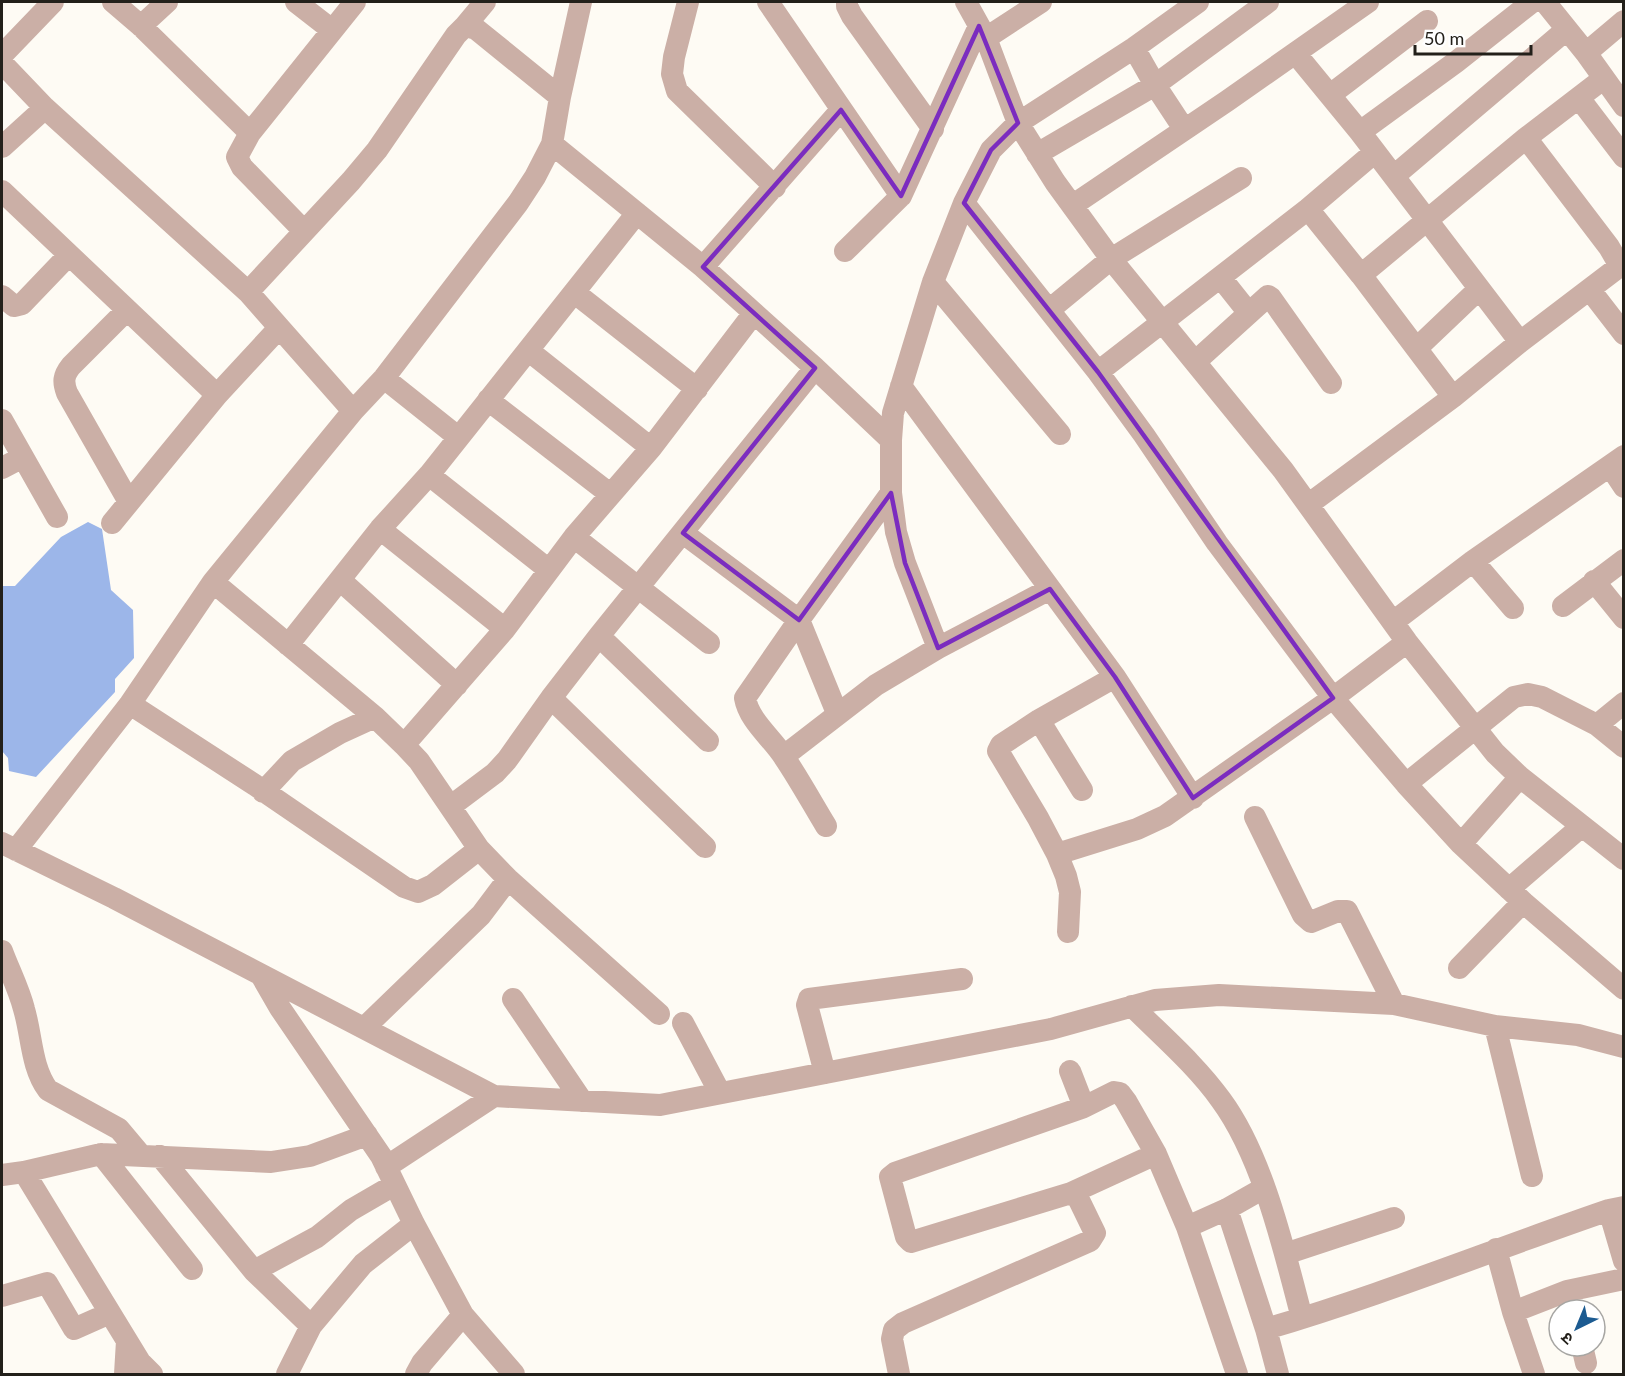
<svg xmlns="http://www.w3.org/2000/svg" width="1625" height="1376" font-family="Lato,'Noto Sans Devanagari',sans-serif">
  <rect width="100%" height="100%" fill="#fefbf4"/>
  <path fill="#9cb6e9" d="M88,522L102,529L111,590L133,610L134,658L115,679V692L36,777L9,771L8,758L2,751V586H15L61,537Z"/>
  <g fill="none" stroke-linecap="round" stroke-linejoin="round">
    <path stroke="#cbafa6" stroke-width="22" d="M113,2L141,26L250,133
      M296,2L332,30
      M688,2L674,57L672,74L677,91L775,187
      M768,2L901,196
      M847,2V6L852,16L933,129
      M966,2L986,38L1018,123L1055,182L1111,259L1283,470L1407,642L1495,753L1520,777L1624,859
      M1545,2L1586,53L1624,106
      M141,26L167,2
      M465,26L485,2
      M986,38L1041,2
      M1134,48L1155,85L1184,129
      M1586,53L1624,21
      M1296,54L1360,132L1520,342
      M2,55L53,2
      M2,63L45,108L248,292L353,411
      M1330,95L1427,21
      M1579,98L1624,157
      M1360,132L1456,62L1532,2
      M1526,138L1609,247L1620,266
      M552,144L703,267L815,368L891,440
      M2,147L45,108
      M1037,154L1155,85L1268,2
      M1394,176L1566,30
      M2,191L217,395
      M964,203L1098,372L1144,435L1217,543L1333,698L1406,784L1461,844L1523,902L1624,989
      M1073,205L1227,101L1368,2
      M1308,209L1361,275L1453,397
      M304,231L242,167L237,157L250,133L355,2
      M845,251L901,196L979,26
      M703,267L841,110
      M1361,275L1526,138L1603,79
      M1221,278L1248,312
      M933,282L1060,434
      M1590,290L1624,334
      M248,292L351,181L377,150L456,35L465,26L476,29L560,97
      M575,293L697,389
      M2,296L14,306L22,304L69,255
      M127,310L71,366C63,376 63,382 67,393L129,502
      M1049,310L1111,259L1241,178
      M1417,348L1479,289
      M529,351L651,448
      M1195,362L1268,296L1271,298L1331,383
      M1098,372L1308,209L1375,152
      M384,378L458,437
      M901,386L1115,677L1193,798
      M488,400L610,494
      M2,420L57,517
      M1610,466L1624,487
      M2,468L23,457
      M429,475L549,570
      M1309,504L1453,397L1520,342L1624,263
      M112,523L217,395L279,328
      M380,529L505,629
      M683,533L799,620L837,713
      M574,537L709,643
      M1473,561L1513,608
      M340,580L457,685
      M1594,581L1624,618
      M213,582L375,717L404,745L419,761L479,849L508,879L659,1014
      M1563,606L1624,560
      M1393,622L1473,561L1624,456
      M599,636L708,741
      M288,645L380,529L429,475L637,213
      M938,648L905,563L896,532L891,493V440L893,413L933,282L964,203L991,150L1018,123L1134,48L1198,2
      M551,698L705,847
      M130,704L255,785L404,887L418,892L433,885L479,849
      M1039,720L1082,790
      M1597,725L1624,703
      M404,745L505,629L574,537L651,448L754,313
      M784,756L876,685L938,648L1050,589
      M1406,784L1514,697L1528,694L1542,697L1597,725L1624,747
      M263,792L292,761L340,733L375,717
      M451,806L495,773L507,760L551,698L599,636L815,368
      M1255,817L1303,915L1311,922L1338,911H1347L1394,1004
      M826,826C812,803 799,779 784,757C772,738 749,721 745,698L799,620L891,493
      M2,843L114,898L494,1096L660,1105L1051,1029L1155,1000L1219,995L1394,1004L1495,1026L1578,1035L1624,1047
      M1461,844L1520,777
      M16,850L130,704L213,582L353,411L384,378L518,203L535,177L552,144L560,97L581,2
      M1057,854L1137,829L1165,816L1333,698L1407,642
      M1509,889L1582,826
      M1068,932L1070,892L1066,876L1057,854L1038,818L998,751L1001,745L1039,720L1115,677
      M2,951C9,970 19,989 24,1009C32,1036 31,1067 48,1090L119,1129L140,1154
      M1459,968L1523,902
      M261,975L280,1008L381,1156L414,1224L463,1315L514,1374
      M513,999L582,1101
      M1132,1006C1162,1036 1196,1065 1221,1100C1263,1157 1284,1250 1302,1318
      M683,1023L720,1093
      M1495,1026L1532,1176
      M364,1028L481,915L508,879
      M1070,1071L1084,1107
      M825,1073L807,1005L809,999L962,979
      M101,1154L192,1269
      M160,1156L254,1271L311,1326
      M386,1167L494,1096
      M24,1172L140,1362L152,1374
      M2,1175L24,1172L101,1154L271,1162L310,1156L367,1135
      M1071,1193L1156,1154
      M1227,1209L1266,1329L1278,1374
      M1609,1210L1624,1261
      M1187,1227L1227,1209L1264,1188
      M1496,1249L1513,1312L1534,1374
      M1285,1254L1394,1218
      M254,1271L317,1237L351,1210L394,1185
      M2,1296L47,1283L74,1329L110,1313
      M1513,1312L1567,1291L1624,1279
      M1266,1329C1382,1295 1495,1249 1609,1210L1624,1207
      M1582,1346L1586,1363
      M125,1374L127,1341
      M287,1374L311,1326L363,1264L414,1224
      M416,1374L422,1363L463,1315
      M899,1374L892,1339L894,1330L903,1323L1090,1241L1095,1233L1078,1198L1071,1193L911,1242L906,1237L890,1177L895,1173L1084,1107L1114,1092L1120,1093L1126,1101L1156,1154L1187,1227L1237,1374"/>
  </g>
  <path fill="none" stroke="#7b2cbf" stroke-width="4.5" stroke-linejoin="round" d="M979,26L1018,123L991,150L964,203L1098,372L1333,698L1193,798L1115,677L1050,589L938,648L905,563L891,493L799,620L683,533L815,368L703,267L841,110L901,196Z"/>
  <rect width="1625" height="1376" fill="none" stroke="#23201a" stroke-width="6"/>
  <g transform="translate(1577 1328) rotate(223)"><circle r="28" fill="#ffffff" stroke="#a7a6a3" stroke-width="1.5"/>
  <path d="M0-4.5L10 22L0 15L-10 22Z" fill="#1c5b91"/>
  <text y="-9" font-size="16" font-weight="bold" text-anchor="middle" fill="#23201a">उ</text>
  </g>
  <path d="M1415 45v9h116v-9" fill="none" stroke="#23201a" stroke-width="3"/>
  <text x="1424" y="45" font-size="18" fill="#23201a" stroke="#ffffff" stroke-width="4.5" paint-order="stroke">50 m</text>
</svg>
